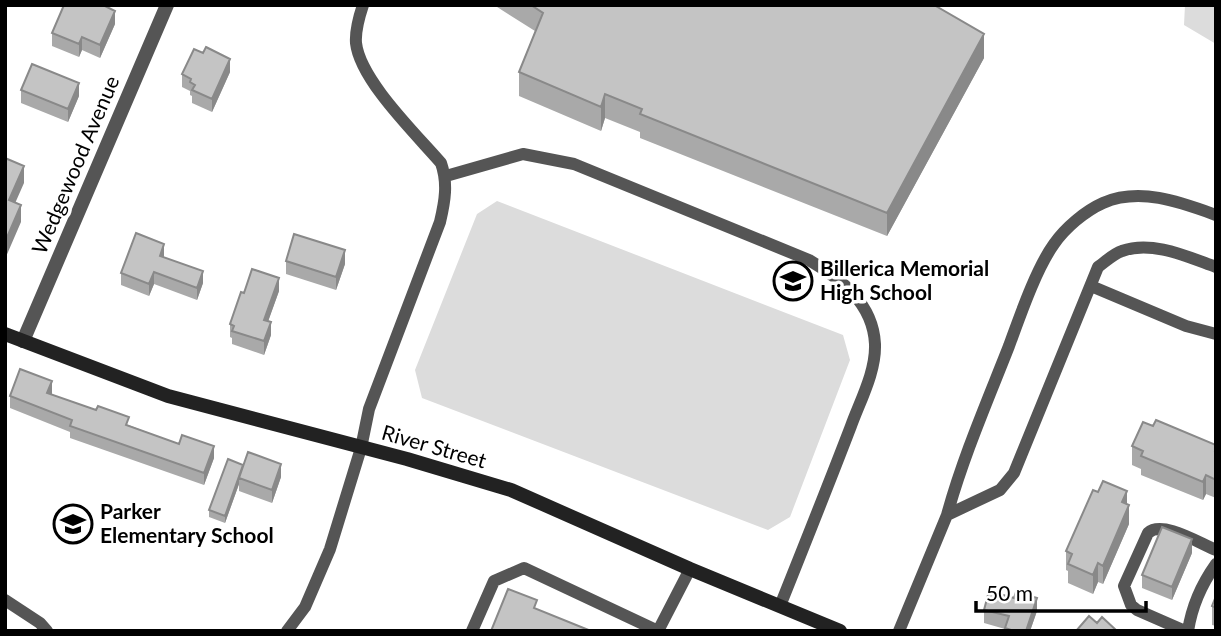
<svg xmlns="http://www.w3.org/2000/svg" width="1221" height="636" font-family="Lato,sans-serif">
  <rect width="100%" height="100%" fill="#fff"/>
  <path fill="#dcdcdc" d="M1185,5H1216V44L1184,25Z
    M497,201L843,335L850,360L790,517L768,530L422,398L415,370L477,214Z"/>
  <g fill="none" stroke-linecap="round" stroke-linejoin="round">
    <path stroke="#555" stroke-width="12" d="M446,176L523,154L574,164L809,260C841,279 873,303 875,344C876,372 860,401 851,426C828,486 804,546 780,606
      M1091,286L1186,326L1216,334
      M947,515C963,457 987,402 1009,346C1020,316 1036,269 1054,244C1065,228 1085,211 1103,203C1140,187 1180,202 1216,215
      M5,600L40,623L47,631
      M287,631L305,607L330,549L361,448L369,409L440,222C445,201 448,183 441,163C416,134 360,80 356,43C355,30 359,17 363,5
      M472,631L494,581L524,568L658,631L690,569
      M899,631L947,515L1000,490L1014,473L1098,267C1105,262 1113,254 1122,251C1152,240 1188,257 1216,267
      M1185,631L1137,610L1131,605L1124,586L1148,533C1162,520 1199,543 1216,550
      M1188,631C1192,605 1201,585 1216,564"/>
    <path stroke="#555" stroke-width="14" d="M23,341L167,5"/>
    <path stroke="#222" stroke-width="14" d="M5,334L168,396L407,459L511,490L690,569L840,631"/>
  </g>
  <path fill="#a9a9a9" d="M494,5H934L984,58L887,236L640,138V132L605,118L601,131L519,96V72L535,31Z
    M115,24L100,58L82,50L79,57L52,46V33Z
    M230,72L212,112L192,103V96L190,95V91L182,87V74Z
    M21,90L79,96L68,122L21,103Z
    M164,257L203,283L197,300L154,284L149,296L121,285V273Z
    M286,261L345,264L336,290L286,274Z
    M279,291L268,321L271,335L264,355L232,344V338L230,337V324L244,293Z
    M52,394L51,395L214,458L204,485L70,438V432L10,408V396Z
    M1153,426L1216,445V498L1206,494L1203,500L1141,475V469L1132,465V446Z
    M243,465L281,477L272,503L239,491V484L225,523L209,517V510Z
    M1127,504L1129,524L1103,584L1098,582L1093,594L1068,583V571L1066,570V551Z
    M1192,553L1172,600L1142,588V575Z
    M1216,596V626L1212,625V606Z
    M984,610L1037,611L1030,631H1005V629L984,623Z"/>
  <path fill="#898989" d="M115,11V24L100,58V45Z
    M984,34V58L887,236V213Z
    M82,37V50L79,57V44Z
    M230,59V72L212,112V99Z
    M79,83V96L68,122V109Z
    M605,94V118L601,131V107Z
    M24,166V183L9,217V200Z
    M21,205V222L5,259V242Z
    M164,244V256L160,268V256Z
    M345,250V264L336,290V277Z
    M203,271V283L197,300V288Z
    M154,272V284L149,296V284Z
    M279,278V291L264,333V320Z
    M271,322V335L264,355V341Z
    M52,381V394L47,406V393Z
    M214,446V458L204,485V473Z
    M281,464V477L272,503V490Z
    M243,465L239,478V484L225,523V516Z
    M1206,475V494L1203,500V482Z
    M1127,491V510L1122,502Z
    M1129,505V524L1103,584V566Z
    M1192,539V553L1172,600V587Z
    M1098,563V582L1093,594V575Z
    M1037,598V611L1030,631H1026Z"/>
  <path fill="#c4c4c4" stroke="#898989" stroke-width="2" d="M64,5H103L115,11L100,45L82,37L79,44L52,33Z
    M531,5H934L984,34L887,213L640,114L642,109L605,94L601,107L519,72L543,13Z
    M206,47L230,59L212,99L192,90L195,85L190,82L191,79L182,74L194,49L203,53Z
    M32,64L79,83L68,109L21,90Z
    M5,158L24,166L9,200L21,205L5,242Z
    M136,233L164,244L160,256L203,271L197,288L154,272L149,284L121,273Z
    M294,234L345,250L336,277L286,261Z
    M252,269L279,278L264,320L271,322L264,341L232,331L234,326L230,324L241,292L244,293Z
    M20,369L52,381L47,393L96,410L98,406L129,417L126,425L179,444L182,435L214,446L204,473L70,426L72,420L10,396Z
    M1156,420L1216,445L1215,451H1216V480L1206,475L1203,482L1141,456L1143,451L1132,446L1143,422L1153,426Z
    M248,452L281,464L272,490L239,478Z
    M228,459L243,465L225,516L209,510Z
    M1103,481L1127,491L1122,502L1129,505L1103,566L1098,563L1093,575L1068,564L1072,554L1066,551L1093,490L1098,492Z
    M1162,527L1192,539L1172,587L1142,575Z
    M508,589L537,600L534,608L591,631H491Z
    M989,591L1014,598L1016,592L1037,598L1026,631H1014L1005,628L1009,616L984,610Z
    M1216,596V608L1212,606Z
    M1089,616L1097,623L1102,617L1117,631H1076Z"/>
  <defs>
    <symbol id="school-ring" viewBox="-11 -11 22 22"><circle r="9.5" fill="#fff" stroke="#000" stroke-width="1.5"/><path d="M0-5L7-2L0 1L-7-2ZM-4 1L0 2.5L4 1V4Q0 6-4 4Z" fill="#000"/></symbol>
  </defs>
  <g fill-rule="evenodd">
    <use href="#school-ring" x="771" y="259" width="44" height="44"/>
    <use href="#school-ring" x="51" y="502" width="44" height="44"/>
  </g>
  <g text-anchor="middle" stroke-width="7" stroke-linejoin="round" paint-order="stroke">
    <g font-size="21" fill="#000" stroke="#fff">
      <text transform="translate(76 165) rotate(-67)" y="7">Wedgewood Avenue</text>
      <text transform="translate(434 447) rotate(16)" y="7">River Street</text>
    </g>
    <g font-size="21" font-weight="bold" fill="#000" stroke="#fff" text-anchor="start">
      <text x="820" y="276">Billerica Memorial<tspan x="820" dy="24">High School</tspan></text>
      <text x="100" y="519">Parker<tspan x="100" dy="24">Elementary School</tspan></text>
    </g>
  </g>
  <rect width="1221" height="636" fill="none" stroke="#000000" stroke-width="14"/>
  <path d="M976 601v10h170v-10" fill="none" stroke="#000000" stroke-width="3.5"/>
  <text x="986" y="601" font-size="21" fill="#000000" stroke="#ffffff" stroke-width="5" paint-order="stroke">50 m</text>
</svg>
